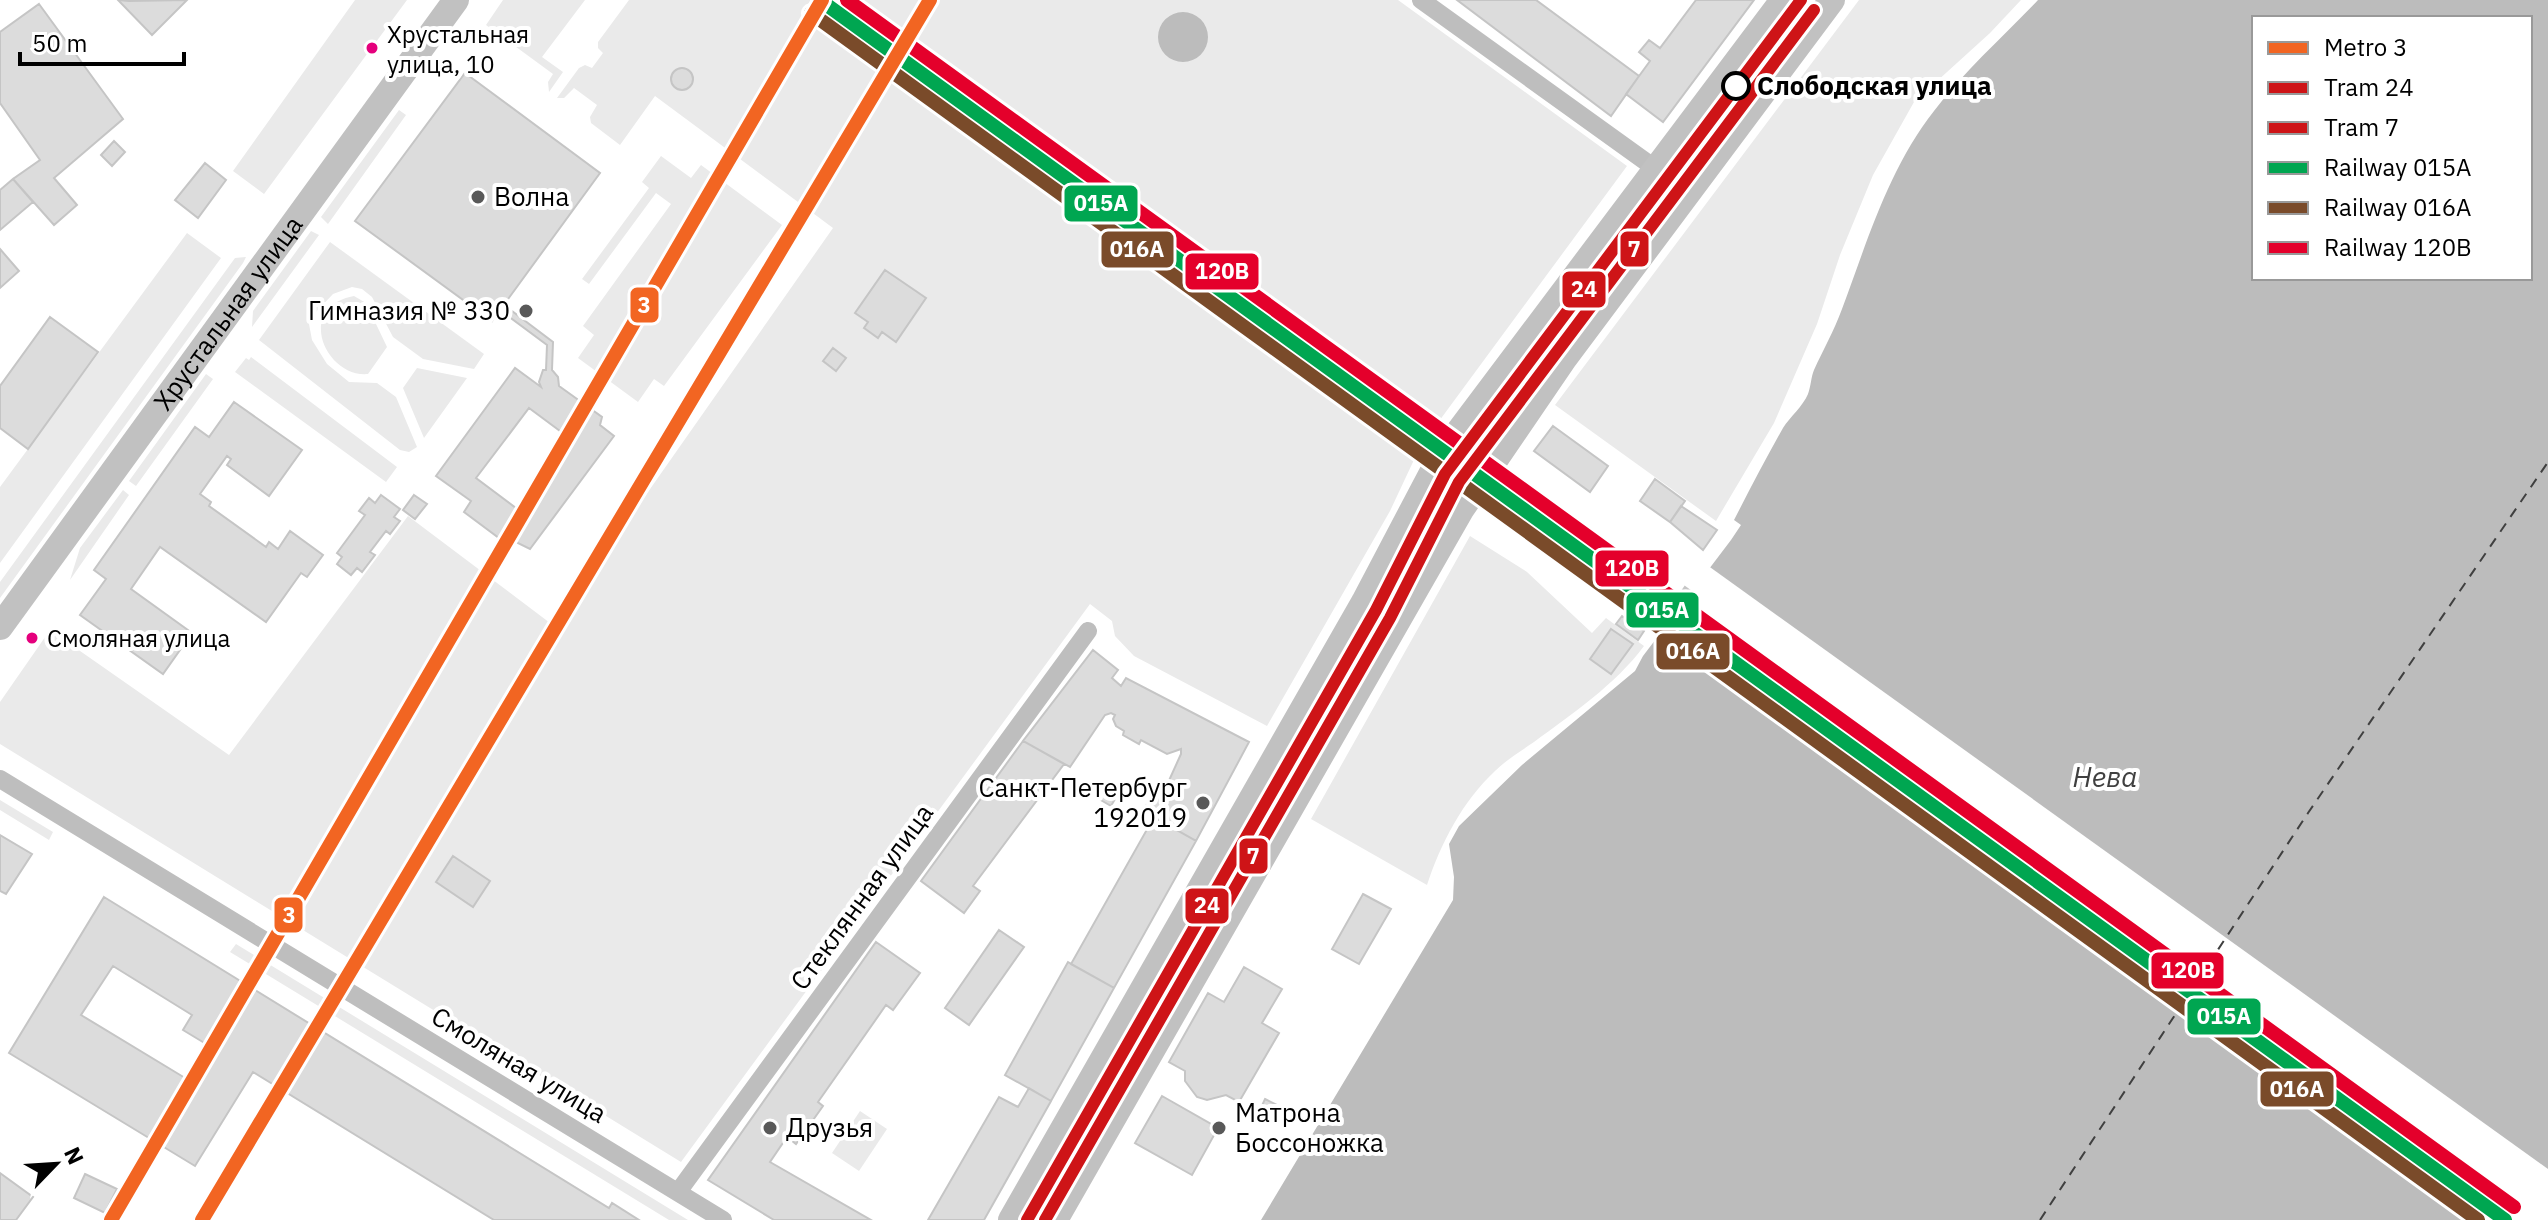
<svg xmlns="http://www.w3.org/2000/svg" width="2548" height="1220" font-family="'IBM Plex Sans',sans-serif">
  <rect width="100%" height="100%" fill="#fff"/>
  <path fill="#eaeaea" d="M355,0H407L376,42L372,40L365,51L367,54L264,194L233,171Z
    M503,0H585L542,57L563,72L549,92L548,82L553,74L486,25Z
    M629,0H1398L1627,166L1420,447L1390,511L1267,726L1134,656L1115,636L1112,621L1090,604L681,1162L0,744V702L50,630L229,755L408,516L554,626L833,228L655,96L620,145L591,123L590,117L597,105L574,88L564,98H557L579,68L585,65L592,68L603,53L598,48V42Z
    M1859,0H2021L1990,33L1914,102L1873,175L1840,255L1817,324L1774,423L1716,521L1555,405Z
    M399,110L406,115L328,224L321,217Z
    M661,156L691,178L701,165L782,225L664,386L654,379L638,402L578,358L594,335L583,326L671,204L656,193L589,284L582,279L649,188L642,182Z
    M311,231L319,235L252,327L253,311Z
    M187,233L221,258L0,563V487Z
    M330,242L484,354L474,369L423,359L393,337L372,297L362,289L352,287L333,294L315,313L309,324L312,340L327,364L349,382L377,383L396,397L417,447L409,452L400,450L259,340Z
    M246,257L243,263L0,598V582L235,258Z
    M354,296L366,303L387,347L368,374C326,378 294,307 354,296Z
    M251,357L397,467L386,482L235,372L246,358L249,360Z
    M417,368L467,378L424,438L403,388Z
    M206,374L213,379L136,486L129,481Z
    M123,490L129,495L70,580L80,548Z
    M1470,536L1527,572L1592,633L1606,618L1644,646C1615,685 1573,713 1534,742C1521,751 1506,760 1495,771C1462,802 1441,843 1427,885L1311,819Z
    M0,800L53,832L49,840L0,810Z
    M236,944L688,1220H669L230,952Z
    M860,1111L887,1129L859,1171L832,1153Z"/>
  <path fill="#bcbcbc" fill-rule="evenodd" d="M2038,0H2548V1220H1261L1453,900L1454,877L1449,844L1459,826L1522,765L1635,671L1643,656L1731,540L1741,525L1734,520C1750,489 1766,458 1783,428C1790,417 1803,406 1808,394C1811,386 1811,377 1814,370C1823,350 1834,331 1842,309C1867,242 1889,168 1934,111C1965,70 2003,37 2038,0ZM2254,18H2530V278H2254Z
    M1158 37a25 25 0 1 1 50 0a25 25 0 1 1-50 0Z"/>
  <path fill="#fff" d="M1707,565L2548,1169V1220H2478L1662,624Z"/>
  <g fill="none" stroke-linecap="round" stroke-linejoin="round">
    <path stroke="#404040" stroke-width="2" stroke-dasharray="10 8" stroke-linecap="butt" d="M2040,1220L2308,813L2548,462"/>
  </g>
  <path fill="#dcdcdc" stroke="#c5c5c5" stroke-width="2" fill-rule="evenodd" d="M118,0L129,1L187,0L152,35Z
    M1457,0H1536L1639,76L1611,116Z
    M1696,0H1754L1663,122L1626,94L1650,61L1639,52L1649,40L1660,48Z
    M39,4L123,119L54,178L77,205L54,225L13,179L40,160L0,103V32Z
    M671 79a11 11 0 1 1 22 0a11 11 0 1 1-22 0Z
    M465,73L600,173L492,321L355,221Z
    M114,141L125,152L112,166L101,155Z
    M205,163L226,180L198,218L175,200Z
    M13,179L33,202L0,230V190Z
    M0,249L19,271L0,288Z
    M885,270L926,298L896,342L882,332L878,338L864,328L868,322L855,313Z
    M504,305L553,342L552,370L558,377L559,386L602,417L600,425L614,436L530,549L514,541L507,544L464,512L471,501L436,476L515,368L541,387L539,382L543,370H546L547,345L500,310ZM529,408L568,437L516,508L476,478Z
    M50,317L98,352L28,449L0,428V386Z
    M833,348L846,358L836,371L823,361Z
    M234,402L302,450L269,496L227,465L231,459L227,456L200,494L211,502L209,506L266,547L269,542L278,549L290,531L323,555L307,577L301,573L266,622L160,547L131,589L192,633L163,674L80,615L106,579L94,570L195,427L209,437Z
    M1553,426L1608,466L1590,492L1534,451Z
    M1655,479L1685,501L1670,522L1640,501Z
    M381,495L400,509L394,517L400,521L390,534L386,531L370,552L375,555L362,572L357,568L351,575L337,564L342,557L337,553L365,515L359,511L369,498L375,503Z
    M414,495L427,504L415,519L403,510Z
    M1681,506L1717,530L1703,550L1670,522Z
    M1685,587L1696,595L1688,606L1677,598Z
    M1622,616L1644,631L1638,640L1616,624Z
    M1611,629L1633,644L1611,674L1590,659Z
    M1093,650L1118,670L1112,678L1121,686L1126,678L1249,742L1196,841L1143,811L1153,793L1162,796L1181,754V749L1167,754L1141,740L1139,744L1123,735L1124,731L1116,726L1113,719L1115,715L1111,713L1105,715L1070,767L1023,741Z
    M1023,741L1064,764L973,886L980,891L964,913L921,881Z
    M1100,781L1119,792L1111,806L1092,795Z
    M1154,817L1196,841L1114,988L1071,964Z
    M0,835L32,854L6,894L0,891Z
    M453,856L490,881L473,907L436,882Z
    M1363,894L1391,909L1359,964L1332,949Z
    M104,897L609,1208L612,1203L639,1220H494L253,1072L195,1166L9,1053ZM113,966L192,1015L183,1030L216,1050L195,1084L81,1015Z
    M999,930L1024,947L969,1025L945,1008Z
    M876,942L920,973L893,1010L886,1005L818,1102L823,1106L796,1144L787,1137L770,1162L871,1220H774L708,1180Z
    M1068,962L1114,988L1051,1101L1005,1075Z
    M1244,967L1282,989L1262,1023L1279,1033L1239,1102L1226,1095L1207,1100L1197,1097L1185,1081V1071L1169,1062L1208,993L1224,1002Z
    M1029,1088L1051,1101L984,1220H928L999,1097L1018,1107Z
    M1162,1096L1218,1128L1192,1175L1135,1143Z
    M1265,1099L1279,1106L1273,1119L1259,1112Z
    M0,1173L33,1197L16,1220H0Z
    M85,1174L117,1189L105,1213L74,1198Z"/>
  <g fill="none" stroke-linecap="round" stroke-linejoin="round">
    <path stroke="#bebebe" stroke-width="18" d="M1421,0L1688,192
      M0,779L723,1220
      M678,1192L1088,631"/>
    <g stroke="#c1c1c1" stroke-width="26">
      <path id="s1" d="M0,627L456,0"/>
      <path d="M1011,1220L1364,602L1435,467L1459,431L1783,0"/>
      <path d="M1055,1220L1461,510L1564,359L1832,0"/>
    </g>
    <defs>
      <path id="rail-1" d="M820,0L2505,1220"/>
      <path id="rail-2" d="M811,13L2478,1220"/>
      <path id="rail-3" d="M847,0L2514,1207"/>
    </defs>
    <use href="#rail-1" stroke="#fff" stroke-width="20"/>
    <use href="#rail-2" stroke="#fff" stroke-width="20"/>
    <use href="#rail-3" stroke="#fff" stroke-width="20"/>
    <use href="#rail-1" stroke="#00a651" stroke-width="14"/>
    <use href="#rail-2" stroke="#7a4b2a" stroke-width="14"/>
    <use href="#rail-3" stroke="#e4002b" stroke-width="14"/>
    <defs>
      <path id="tram-1" d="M1027,1220L1376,610L1445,474L1801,0"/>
      <path id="tram-2" d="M1045,1220L1390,618L1459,482L1814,10"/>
    </defs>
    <use href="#tram-1" stroke="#fff" stroke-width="18"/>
    <use href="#tram-2" stroke="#fff" stroke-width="18"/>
    <use href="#tram-1" stroke="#ce1417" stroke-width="12"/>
    <use href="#tram-2" stroke="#ce1417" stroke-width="12"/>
    <defs>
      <path id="metro-1" d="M111,1220L822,0
        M202,1220L930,0"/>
    </defs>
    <use href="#metro-1" stroke="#fff" stroke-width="20"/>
    <use href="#metro-1" stroke="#f26522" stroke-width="14"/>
  </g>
  <g fill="#e5007d" stroke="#fff" stroke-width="3">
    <circle cx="372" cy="48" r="7"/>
    <circle cx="32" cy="638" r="7"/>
  </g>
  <circle fill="#fff" stroke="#000" stroke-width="4" cx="1736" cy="86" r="13"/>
  <g fill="#595959" stroke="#fff" stroke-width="3">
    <circle cx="478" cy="197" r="8"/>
    <circle cx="526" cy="311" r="8"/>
    <circle cx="1203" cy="803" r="8"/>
    <circle cx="770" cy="1128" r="8"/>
    <circle cx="1219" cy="1128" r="8"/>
  </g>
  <g text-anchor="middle" stroke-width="8" stroke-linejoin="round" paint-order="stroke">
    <g font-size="24" fill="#000" stroke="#fff" text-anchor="start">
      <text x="387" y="43">Хрустальная<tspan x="387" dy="30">улица, 10</tspan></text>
      <text x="47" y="647">Смоляная улица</text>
    </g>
    <g font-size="26" font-weight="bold" fill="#000" stroke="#fff" text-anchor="start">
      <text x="1757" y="95">Слободская улица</text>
    </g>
    <g font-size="26" fill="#000" stroke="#fff" text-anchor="start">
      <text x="494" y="206">Волна</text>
      <text x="510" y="320" text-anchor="end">Гимназия № 330</text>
      <text x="1187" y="797" text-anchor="end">Санкт-Петербург<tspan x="1187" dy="30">192019</tspan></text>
      <text x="1235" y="1122">Матрона<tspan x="1235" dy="30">Боссоножка</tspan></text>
      <text x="786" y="1137">Друзья</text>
    </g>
    <g font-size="26" fill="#000" stroke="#fff">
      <text dy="9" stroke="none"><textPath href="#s1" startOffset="388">Хрустальная улица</textPath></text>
      <text transform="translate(862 897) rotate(-54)" y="9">Стеклянная улица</text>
      <text transform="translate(519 1065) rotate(31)" y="9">Смоляная улица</text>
    </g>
    <g font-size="28" font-style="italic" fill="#404040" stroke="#fff">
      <text x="2105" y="787">Нева</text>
    </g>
  </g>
  <g stroke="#fff" stroke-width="3">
    <rect x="1063" y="184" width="76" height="39" rx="8" fill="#00a651"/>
    <rect x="1619" y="230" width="31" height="38" rx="8" fill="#ce1417"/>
    <rect x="1100" y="230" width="75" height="39" rx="8" fill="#7a4b2a"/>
    <rect x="1184" y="252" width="76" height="39" rx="8" fill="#e4002b"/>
    <rect x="1561" y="270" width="46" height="39" rx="8" fill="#ce1417"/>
    <rect x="629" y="286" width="31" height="38" rx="8" fill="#f26522"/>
    <rect x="1594" y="549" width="76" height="39" rx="8" fill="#e4002b"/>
    <rect x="1625" y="591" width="75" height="38" rx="8" fill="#00a651"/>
    <rect x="1655" y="632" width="76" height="39" rx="8" fill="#7a4b2a"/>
    <rect x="1238" y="837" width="31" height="38" rx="8" fill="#ce1417"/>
    <rect x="1184" y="887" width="46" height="38" rx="8" fill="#ce1417"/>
    <rect x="273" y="896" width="31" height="38" rx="8" fill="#f26522"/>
    <rect x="2150" y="951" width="75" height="39" rx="8" fill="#e4002b"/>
    <rect x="2186" y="997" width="76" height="39" rx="8" fill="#00a651"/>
    <rect x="2259" y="1070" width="76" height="38" rx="8" fill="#7a4b2a"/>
  </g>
  <g font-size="22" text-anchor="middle" font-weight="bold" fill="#fff">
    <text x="1101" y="211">015А</text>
    <text x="1634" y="257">7</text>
    <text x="1137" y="257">016А</text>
    <text x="1222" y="279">120В</text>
    <text x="1584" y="297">24</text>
    <text x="644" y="313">3</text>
    <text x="1632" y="576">120В</text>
    <text x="1662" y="618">015А</text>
    <text x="1693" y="659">016А</text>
    <text x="1253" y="864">7</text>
    <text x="1207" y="913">24</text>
    <text x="289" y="923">3</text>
    <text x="2188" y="978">120В</text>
    <text x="2224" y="1024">015А</text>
    <text x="2297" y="1097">016А</text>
  </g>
  <rect x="2252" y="16" width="280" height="264" fill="#ffffff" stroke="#999999" stroke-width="2"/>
  <rect x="2268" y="42" width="40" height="12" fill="#f26522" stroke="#999999" stroke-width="2"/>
  <text x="2324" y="56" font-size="24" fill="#000000">Metro 3</text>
  <rect x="2268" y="82" width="40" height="12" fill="#ce1417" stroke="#999999" stroke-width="2"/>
  <text x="2324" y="96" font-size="24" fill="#000000">Tram 24</text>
  <rect x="2268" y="122" width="40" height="12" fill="#ce1417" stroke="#999999" stroke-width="2"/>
  <text x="2324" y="136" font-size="24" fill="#000000">Tram 7</text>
  <rect x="2268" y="162" width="40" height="12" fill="#00a651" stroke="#999999" stroke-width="2"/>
  <text x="2324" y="176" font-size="24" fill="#000000">Railway 015А</text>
  <rect x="2268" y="202" width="40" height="12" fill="#7a4b2a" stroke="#999999" stroke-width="2"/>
  <text x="2324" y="216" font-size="24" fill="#000000">Railway 016А</text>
  <rect x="2268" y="242" width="40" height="12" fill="#e4002b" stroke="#999999" stroke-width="2"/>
  <text x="2324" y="256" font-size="24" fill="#000000">Railway 120В</text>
  <g transform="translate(56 1164) rotate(65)" stroke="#ffffff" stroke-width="6" paint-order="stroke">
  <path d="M0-6L14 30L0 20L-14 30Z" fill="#000000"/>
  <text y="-12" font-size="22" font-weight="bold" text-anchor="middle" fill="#000000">N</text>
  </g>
  <path d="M20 52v12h164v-12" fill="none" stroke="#000000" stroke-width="4"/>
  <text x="32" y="52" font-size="24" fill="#000000" stroke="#ffffff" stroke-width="6" paint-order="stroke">50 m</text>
</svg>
